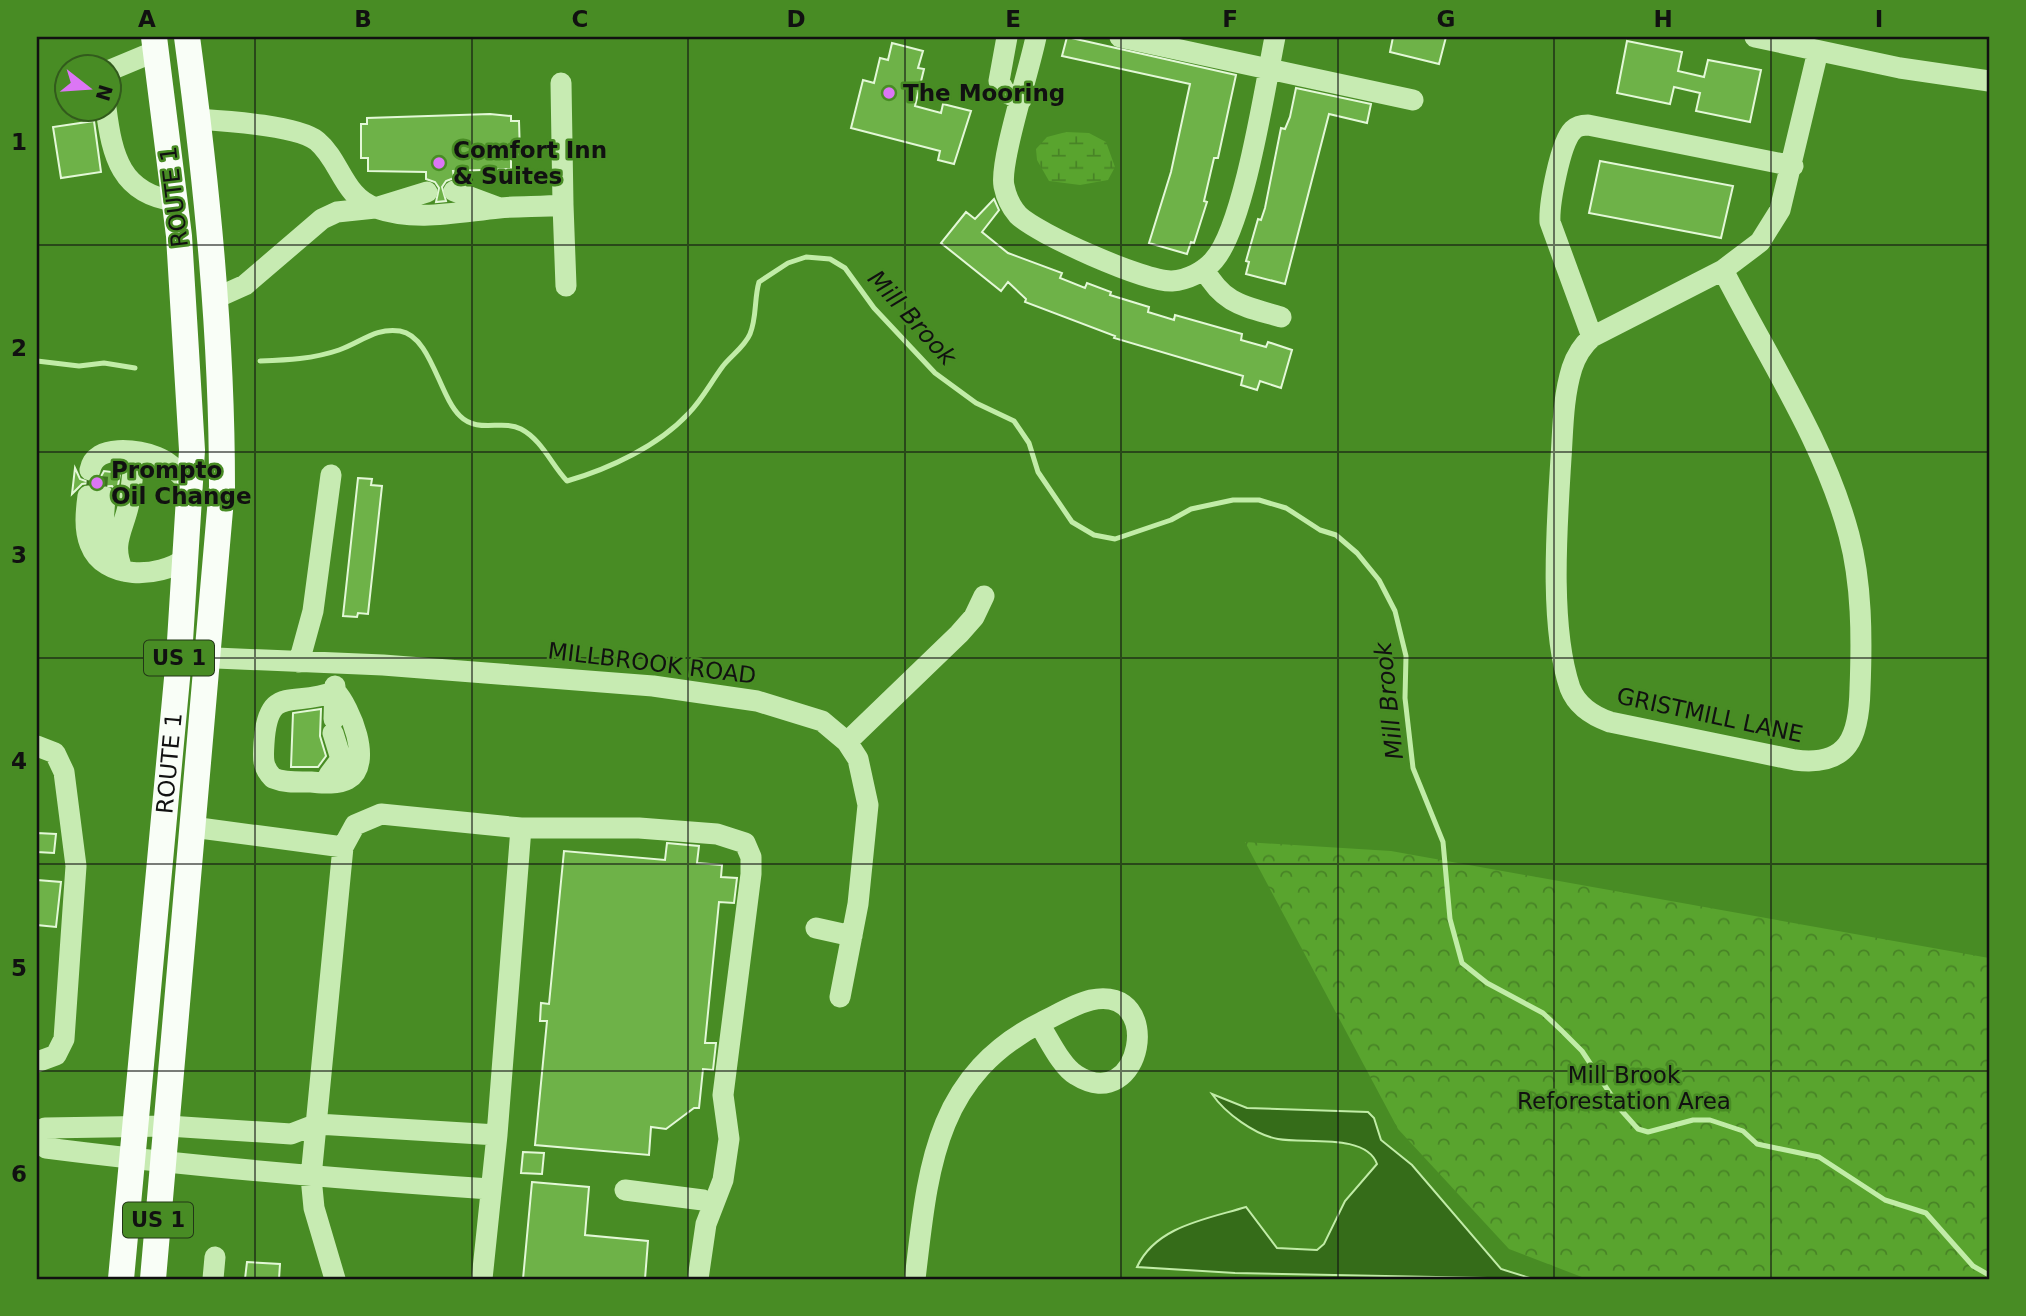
<svg xmlns="http://www.w3.org/2000/svg" width="2026" height="1316" font-family="'DejaVu Sans',sans-serif">
  <defs>
    <pattern id="wetland-marsh" width="20" height="14" patternUnits="userSpaceOnUse" patternTransform="scale(1.75)"><rect width="20" height="14" fill="#59a42e"/><path d="M1 5h8M5 5V1M11 12h8M15 12V8" fill="none" stroke="#488426"/></pattern>
    <pattern id="park-crowns" width="20" height="18" patternUnits="userSpaceOnUse" patternTransform="scale(1.75)"><rect width="20" height="18" fill="#59a42e"/><path d="M2 6a3 3 0 1 1 6 0M12 15a3 3 0 1 1 6 0" fill="none" stroke="#488426"/></pattern>
  </defs>
  <rect width="100%" height="100%" fill="#488c24"/>
  <path fill="url(#wetland-marsh)" d="M1066,132L1089,133L1106,142L1115,167L1108,180L1080,185L1049,181L1037,160L1036,149L1047,137Z"/>
  <path fill="url(#park-crowns)" d="M1245,842L1391,851L1989,958V1279H1587L1509,1249L1398,1129Z"/>
  <path fill="#356c19" stroke="#c1eca7" stroke-width="2" d="M1212,1094L1247,1108L1368,1112L1374,1118L1381,1140L1412,1165L1501,1269L1533,1279L1235,1273L1137,1267C1156,1226 1207,1219 1246,1207L1277,1248L1317,1250L1324,1244L1345,1201L1377,1164C1366,1133 1305,1144 1278,1139C1255,1135 1225,1113 1212,1094Z"/>
  <g fill="none" stroke-linecap="round" stroke-linejoin="round">
    <path stroke="#c1eca7" stroke-width="5" d="M37,361L79,366L104,363L135,368
      M260,361C287,360 313,359 339,350C360,343 376,327 400,331C431,336 439,396 460,416C478,434 502,419 521,429C542,440 551,464 567,481C609,469 658,446 688,414C702,400 711,382 723,366C731,356 745,346 750,334C757,317 754,299 759,282L788,263L806,257L830,259L845,268L874,308L935,373L976,403L1014,421L1029,443L1038,472L1072,522L1094,535L1115,539L1171,520L1191,509L1233,500H1259L1286,508L1320,530L1336,535L1357,553L1379,580L1395,611L1406,656L1405,698L1413,768L1443,842L1450,919L1462,963L1487,983L1543,1013L1561,1030L1582,1051L1621,1110L1638,1129L1648,1132L1693,1120H1710L1743,1131L1757,1144L1819,1157L1885,1200L1926,1213L1973,1266L1989,1275"/>
  </g>
  <path fill="#6eb248" stroke="#e3f8d7" stroke-width="2" d="M1067,37L1236,75L1218,158H1214L1204,201L1207,202L1194,243L1191,242L1187,254L1149,243L1171,172L1190,84L1062,56Z
    M1393,37H1446L1439,64L1390,52Z
    M1627,41L1682,52L1678,71L1704,77L1708,60L1761,70L1750,122L1696,111L1700,93L1674,87L1670,104L1617,93Z
    M892,43L923,51L918,68L924,69L915,106L941,113L943,104L971,111L954,164L938,160L940,151L851,128L863,80L874,83L880,58L888,60Z
    M1296,88L1371,104L1367,123L1329,114L1285,284L1246,274L1249,262L1246,261L1258,219L1261,220L1265,208L1281,128L1285,129L1290,117Z
    M490,114L511,116V121H519L520,154L511,155V169L453,171L454,178L446,181L442,187L446,201L436,202L439,188L435,182L426,179V172L368,171V158H361V124H367V118Z
    M94,121L101,172L61,178L53,127Z
    M1600,161L1733,186L1721,238L1589,213Z
    M994,199L999,210L982,232L1008,253L1062,273L1060,278L1085,288L1087,283L1111,292L1110,295L1149,307L1148,312L1174,320L1175,315L1242,334L1241,340L1266,347L1268,342L1292,350L1281,388L1260,381L1257,390L1241,385L1243,376L1114,338L1115,336L1025,302L1026,299L1008,282L1001,291L941,243L966,212L975,219Z
    M75,468L80,479L91,483L99,480L104,471L120,473L117,493L112,486L97,487L89,483L82,484L72,494Z
    M358,478L372,479L371,485L382,486L368,614L358,613L357,617L343,616Z
    M321,709L320,736L326,756L318,767H291L293,713Z
    M37,833L56,834L54,853L37,852Z
    M667,843L699,846L697,863L722,865L721,877L737,878L734,903L719,902L705,1043H716L713,1070L703,1069L699,1108H694L666,1129L651,1127L649,1155L535,1145L547,1021H540L541,1003L549,1004L564,851L665,860Z
    M37,880L61,882L56,927L37,925Z
    M523,1152L544,1153L542,1174L521,1173Z
    M532,1182L589,1187L585,1235L648,1241L645,1279H523Z
    M247,1262L280,1264L279,1279H245Z"/>
  <g fill="none" stroke-linecap="round" stroke-linejoin="round">
    <path stroke="#3d7320" stroke-width="21" stroke-dasharray="21 10" stroke-linecap="butt" d="M96,497L98,470"/>
    <path stroke="#c7ebb2" stroke-width="21" d="M1007,37L999,81L1005,92L1021,100
      M1036,37C1030,68 999,163 1004,186C1006,196 1011,207 1018,215C1037,234 1145,282 1172,281C1187,280 1204,272 1214,260C1244,226 1265,87 1275,37
      M1120,37L1413,100
      M1755,37L1900,68L1989,81
      M108,71L156,51
      M561,83L563,205
      M106,108C112,156 121,194 175,201
      M196,119C225,121 296,125 317,141C341,161 343,197 376,208C416,222 458,212 499,208C520,206 542,207 563,205L566,286
      M454,191L497,207
      M1204,269C1224,305 1244,306 1281,317
      M1723,270L1592,337C1583,345 1576,356 1572,368C1563,397 1563,428 1561,458C1557,524 1549,626 1570,688C1577,706 1593,716 1610,722L1795,760C1849,767 1859,736 1860,689C1862,638 1862,584 1849,535C1824,441 1767,357 1723,270L1760,242L1780,210L1818,51
      M216,298L245,285L322,219L337,212L375,208L427,192
      M1592,337L1550,222C1549,204 1560,143 1573,130C1577,126 1582,125 1588,125L1793,166
      M90,470C95,443 138,450 157,457C171,462 181,476 191,486
      M88,496C86,511 84,529 90,544C104,581 159,578 185,559
      M105,497L103,524L105,560
      M123,571C110,543 124,529 129,503C132,486 133,469 135,453
      M193,657L383,665L653,686L757,701L822,721L847,742L858,759L868,805L858,904L840,997
      M299,662L313,611L331,475
      M335,691C350,707 374,764 348,779C337,785 322,783 311,782C298,782 285,783 273,778C262,767 263,758 264,743C268,681 295,709 335,691Z
      M334,719L335,686
      M847,742L959,634L974,617L984,596
      M37,746L55,753L64,772L76,866L64,1039L56,1055L37,1062
      M329,775L341,759L333,733
      M192,827L343,847
      M816,928L852,936
      M37,1134L45,1128L168,1126L291,1134L317,1124L497,1135
      M37,1141L46,1148C194,1167 342,1179 490,1189
      M625,1190L703,1200L712,1204
      M213,1279L215,1257
      M335,1279L314,1208L311,1177L343,847L355,825L381,814L521,828H639L717,834L745,843L751,857V874L723,1095L729,1139L723,1180L706,1224L698,1279
      M482,1279L497,1135L521,828
      M915,1279C928,1171 933,1077 1042,1022C1057,1015 1074,1004 1091,1000C1166,984 1142,1117 1076,1075C1061,1066 1049,1039 1039,1024"/>
    <g stroke="#f9fef7" stroke-width="26">
      <path id="s1" d="M121,1279L179,657L192,450L179,236L154,37"/>
      <path d="M153,1279L222,487C222,336 207,186 187,37"/>
    </g>
  </g>
  <path fill="none" stroke="#111" stroke-width="2" stroke-opacity="0.55" d="M255,37V1279M472,37V1279M688,37V1279M905,37V1279M1121,37V1279M1338,37V1279M1554,37V1279M1771,37V1279M37,245H1989M37,452H1989M37,658H1989M37,864H1989M37,1071H1989"/>
  <g fill="#dc76f5" stroke="#488c24" stroke-width="2.5">
    <circle cx="889" cy="93" r="7"/>
    <circle cx="439" cy="163" r="7"/>
    <circle cx="97" cy="483" r="7"/>
  </g>
  <g text-anchor="middle" stroke-width="5" stroke-linejoin="round" paint-order="stroke">
    <g fill="#488c24" stroke="#223617" stroke-width="2">
      <rect x="144" y="640.5" width="70" height="35" rx="5"/>
      <rect x="123" y="1202.5" width="70" height="35" rx="5"/>
    </g>
    <g font-size="21" font-weight="bold" fill="#111">
      <text x="179" y="665">US 1</text>
      <text x="158" y="1227">US 1</text>
    </g>
    <g font-size="23" font-weight="bold" fill="#111" stroke="#488c24" text-anchor="start">
      <text x="903" y="101">The Mooring</text>
      <text x="453" y="158">Comfort Inn<tspan x="453" dy="26">&amp; Suites</tspan></text>
      <text x="111" y="478">Prompto<tspan x="111" dy="26">Oil Change</tspan></text>
    </g>
    <g font-size="23" fill="#111" stroke="#488c24">
      <text transform="translate(174 197) rotate(-97)" y="8">ROUTE 1</text>
      <text transform="translate(652 663) rotate(7)" y="8">MILLBROOK ROAD</text>
      <text transform="translate(1710 715) rotate(12)" y="8">GRISTMILL LANE</text>
      <text dy="8" stroke="none"><textPath href="#s1" startOffset="518">ROUTE 1</textPath></text>
    </g>
    <g font-size="23" fill="#111" stroke="#488c24">
      <text x="1624" y="1083">Mill Brook<tspan x="1624" dy="26">Reforestation Area</tspan></text>
    </g>
    <g font-size="24" font-style="italic" fill="#111" stroke="#488c24">
      <text transform="translate(912 318) rotate(48)" y="8">Mill Brook</text>
      <text transform="translate(1389 701) rotate(-96)" y="8">Mill Brook</text>
    </g>
  </g>
  <rect width="2026" height="1316" fill="none" stroke="#488c24" stroke-width="77"/>
  <g transform="translate(88 88) rotate(107)"><circle r="33" fill="#488c24" stroke="#325b1c" stroke-width="2"/>
  <path d="M0-5L12 26L0 18L-12 26Z" fill="#dc76f5"/>
  <text y="-10" font-size="19" font-weight="bold" text-anchor="middle" fill="#111111">N</text>
  </g>
  <rect x="38" y="38" width="1950" height="1240" fill="none" stroke="#111" stroke-width="2.5"/>
  <g font-size="23" text-anchor="middle" font-weight="bold" fill="#111">
    <text x="147" y="27">A</text>
    <text x="363" y="27">B</text>
    <text x="580" y="27">C</text>
    <text x="796" y="27">D</text>
    <text x="1013" y="27">E</text>
    <text x="1230" y="27">F</text>
    <text x="1446" y="27">G</text>
    <text x="1663" y="27">H</text>
    <text x="1879" y="27">I</text>
    <text x="19" y="150">1</text>
    <text x="19" y="356">2</text>
    <text x="19" y="563">3</text>
    <text x="19" y="769">4</text>
    <text x="19" y="976">5</text>
    <text x="19" y="1182">6</text>
  </g>
</svg>
